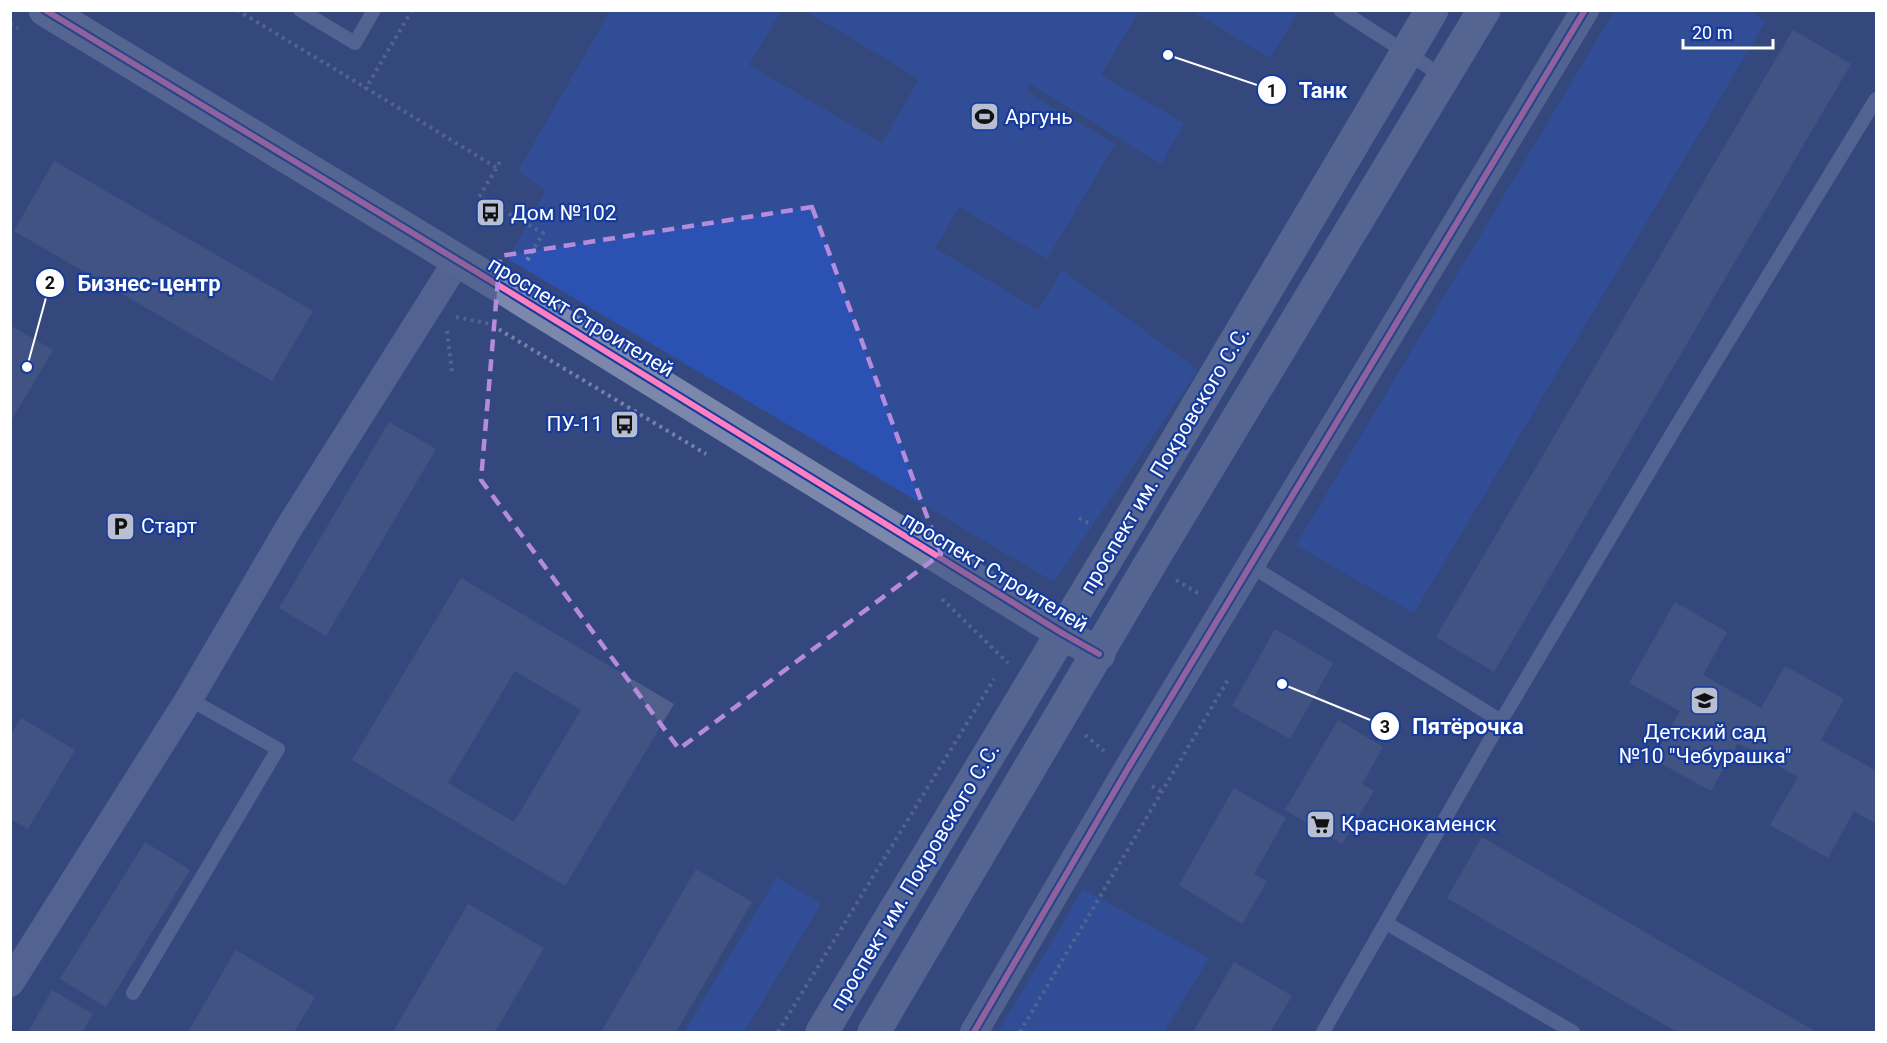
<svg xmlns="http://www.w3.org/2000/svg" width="1887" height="1043" font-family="Roboto,sans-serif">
  <rect width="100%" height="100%" fill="#35487d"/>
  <path fill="#2b52b2" d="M610,11H781L749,65L882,143L919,79L806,11H1139L1101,75L1184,123L1161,164L1030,84L1026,91L1115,144L1047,259L959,207L935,248L1038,310L1062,270L1198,370L1054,582L508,259L546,191L518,171Z
    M1192,11H1299L1270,58Z
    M1614,11H1748L1766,21L1414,613L1296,545Z
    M777,877L821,904L744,1032H684Z
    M1083,889L1209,958L1164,1032H998Z"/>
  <path fill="#50608b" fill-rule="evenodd" d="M1793,30L1851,64L1494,672L1436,637Z
    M54,161L313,311L272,381L14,231Z
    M10,325L53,350L10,423Z
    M389,422L436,449L326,636L279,608Z
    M461,578L674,704L565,886L352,760ZM515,671L581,710L514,822L448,783Z
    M1675,602L1727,632L1703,675L1761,708L1785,666L1844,699L1821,740L1875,770L1876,767V824L1854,811L1828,858L1770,825L1798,777L1738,743L1711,791L1653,759L1680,711L1629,683Z
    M1275,629L1333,663L1290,739L1232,706Z
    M21,718L75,750L28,829L10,819V736Z
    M1338,720L1383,747L1362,784L1374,791L1342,844L1285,810Z
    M1234,788L1286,818L1254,874L1267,881L1242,924L1179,885Z
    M1482,837L1816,1032H1677L1447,898Z
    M145,842L190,870L106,1007L60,979Z
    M696,869L752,902L676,1032H601Z
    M468,904L544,948L495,1032H393Z
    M236,950L315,997L294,1032H188Z
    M1234,962L1292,996L1270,1032H1193Z
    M52,990L93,1014L82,1032H28Z"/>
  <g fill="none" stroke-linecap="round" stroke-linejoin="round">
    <path stroke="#7582a8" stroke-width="4" stroke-dasharray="3 4.5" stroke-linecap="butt" d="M237,10L366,88
      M412,10L366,88L497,168
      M10,24L18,28
      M500,162L479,197L543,233L525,264
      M456,317L490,324L706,454
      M447,331L452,372
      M1079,518L1092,525
      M1176,580L1201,595
      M942,599L1008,663
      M1085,735L1104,751
      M1152,786L1162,792
      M778,1032L994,679
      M1020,1032L1229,678"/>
    <path stroke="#7582a8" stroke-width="14" d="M300,10L355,43L374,10
      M1340,10L1444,77
      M1251,566L1501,721L1323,1032
      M1501,721L1677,425L1876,99
      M1386,923L1573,1032
      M133,993L278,749L189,699"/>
    <path stroke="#7582a8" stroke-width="28" d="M10,983L189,699L290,526L457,261
      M974,1032L1127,770L1585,10"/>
    <path stroke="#7b88ab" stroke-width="33" d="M45,10L508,291L1062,633L1099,654
      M822,1032L1118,540L1432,10
      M874,1032L1150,564L1484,10"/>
    <defs>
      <path id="cycleway" d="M45,10L508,291L1062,633L1099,654
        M974,1032L1127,770L1585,10"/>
    </defs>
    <use href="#cycleway" stroke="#163b9c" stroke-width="10"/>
    <use href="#cycleway" stroke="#ff80c0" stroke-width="6"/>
  </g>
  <path d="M0 0H1887V1043H0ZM812,207L941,554L679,749L481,480L500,256Z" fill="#35487d" fill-opacity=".55" fill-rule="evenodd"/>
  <path fill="none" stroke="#b68bdc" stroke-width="4.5" stroke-dasharray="12 8" stroke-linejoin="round" d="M812,207L941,554L679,749L481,480L500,256Z"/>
  <defs>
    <symbol id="stadium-square" viewBox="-11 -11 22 22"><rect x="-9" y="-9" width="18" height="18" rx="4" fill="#b8bfd2" stroke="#163b9c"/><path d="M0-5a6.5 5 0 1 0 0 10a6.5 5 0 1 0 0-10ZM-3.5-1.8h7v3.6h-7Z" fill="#111"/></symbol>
    <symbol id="bus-square" viewBox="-11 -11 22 22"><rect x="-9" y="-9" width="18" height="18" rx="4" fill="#b8bfd2" stroke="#163b9c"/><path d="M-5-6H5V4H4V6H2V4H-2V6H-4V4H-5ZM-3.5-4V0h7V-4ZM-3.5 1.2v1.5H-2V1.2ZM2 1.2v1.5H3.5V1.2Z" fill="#111"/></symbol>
    <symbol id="parking-square" viewBox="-11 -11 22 22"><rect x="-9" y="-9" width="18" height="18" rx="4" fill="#b8bfd2" stroke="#163b9c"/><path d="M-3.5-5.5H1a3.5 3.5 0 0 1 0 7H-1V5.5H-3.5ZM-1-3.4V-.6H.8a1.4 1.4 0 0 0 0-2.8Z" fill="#111"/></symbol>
    <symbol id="school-square" viewBox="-11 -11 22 22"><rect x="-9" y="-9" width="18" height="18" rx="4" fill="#b8bfd2" stroke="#163b9c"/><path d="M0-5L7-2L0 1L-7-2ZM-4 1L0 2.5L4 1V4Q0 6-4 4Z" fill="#111"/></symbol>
    <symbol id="supermarket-square" viewBox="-11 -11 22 22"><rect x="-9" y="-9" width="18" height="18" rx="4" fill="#b8bfd2" stroke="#163b9c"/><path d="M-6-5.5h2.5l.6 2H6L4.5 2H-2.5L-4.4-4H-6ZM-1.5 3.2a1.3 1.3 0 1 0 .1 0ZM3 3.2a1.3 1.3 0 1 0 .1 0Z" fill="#111"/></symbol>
  </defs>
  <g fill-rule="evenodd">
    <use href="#stadium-square" x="968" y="100" width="33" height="33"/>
    <use href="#bus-square" x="474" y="196" width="33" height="33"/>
    <use href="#bus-square" x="608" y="408" width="33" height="33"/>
    <use href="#parking-square" x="104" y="510" width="33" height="33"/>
    <use href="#school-square" x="1688" y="684" width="33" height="33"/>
    <use href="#supermarket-square" x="1304" y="808" width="33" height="33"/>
  </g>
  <g text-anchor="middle" stroke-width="4.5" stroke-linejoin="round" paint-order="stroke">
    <g font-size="21" fill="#fff" stroke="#163b9c" text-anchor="start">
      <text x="1005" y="124">Аргунь</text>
      <text x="511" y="220">Дом №102</text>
      <text x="603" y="431" text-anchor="end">ПУ-11</text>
      <text x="141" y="533">Старт</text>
      <text x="1705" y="739" text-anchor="middle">Детский сад<tspan x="1705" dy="24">№10 "Чебурашка"</tspan></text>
      <text x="1341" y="831">Краснокаменск</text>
    </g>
    <g font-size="21" fill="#fff" stroke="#163b9c">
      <text transform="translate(581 317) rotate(31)" y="7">проспект Строителей</text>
      <text transform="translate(1165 460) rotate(-59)" y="7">проспект им. Покровского С.С.</text>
      <text transform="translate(995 572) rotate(31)" y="7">проспект Строителей</text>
      <text transform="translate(915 877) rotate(-59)" y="7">проспект им. Покровского С.С.</text>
    </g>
  </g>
  <path fill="none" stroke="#fff" stroke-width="2" d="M1168 55L1272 90M27 367L50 283M1282 684L1385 726"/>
  <g fill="#fff" stroke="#163b9c" stroke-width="2">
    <circle cx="1168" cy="55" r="6"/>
    <circle cx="27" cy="367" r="6"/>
    <circle cx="1282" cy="684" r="6"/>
    <circle cx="1272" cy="90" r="15"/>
    <circle cx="50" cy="283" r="15"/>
    <circle cx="1385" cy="726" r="15"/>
  </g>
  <g font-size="18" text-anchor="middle" font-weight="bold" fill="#111">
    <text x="1272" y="97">1</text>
    <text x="50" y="289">2</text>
    <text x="1385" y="733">3</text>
  </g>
  <g font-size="22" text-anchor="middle" font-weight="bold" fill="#fff" stroke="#163b9c" stroke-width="4.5" stroke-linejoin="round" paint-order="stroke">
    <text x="1323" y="98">Танк</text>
    <text x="149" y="291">Бизнес-центр</text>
    <text x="1468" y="734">Пятёрочка</text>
  </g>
  <rect width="1887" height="1043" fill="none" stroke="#ffffff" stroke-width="24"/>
  <path d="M1683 39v9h90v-9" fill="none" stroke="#ffffff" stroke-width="3"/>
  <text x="1692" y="39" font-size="18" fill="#ffffff" stroke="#163b9c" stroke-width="4.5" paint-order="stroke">20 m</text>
</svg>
